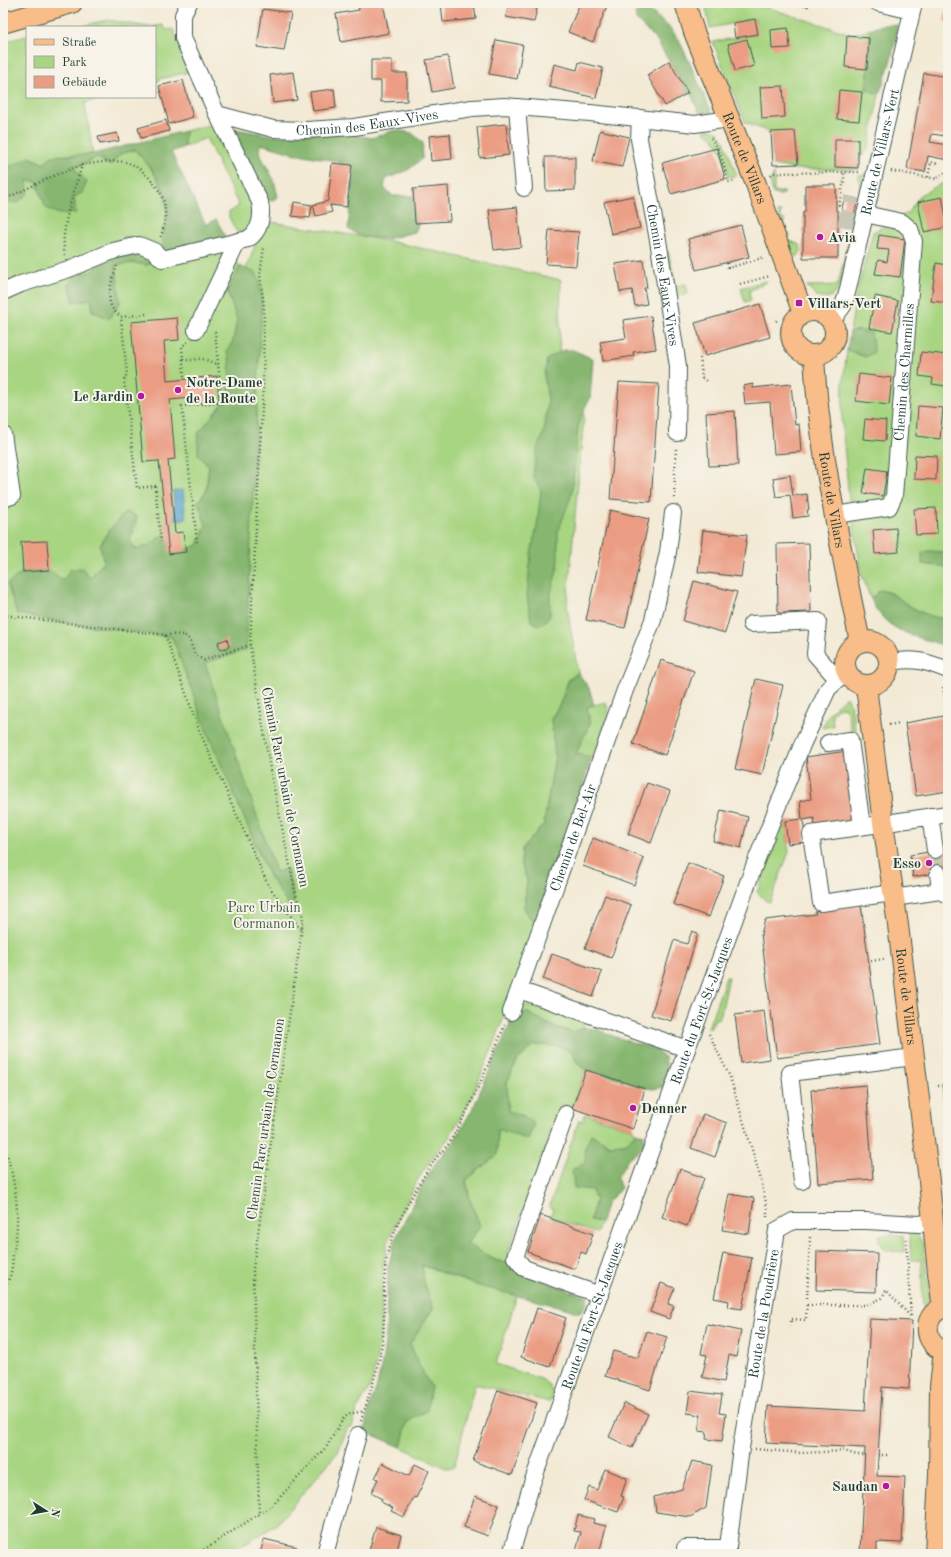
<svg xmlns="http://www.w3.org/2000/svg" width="951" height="1557" font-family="'Old Standard TT',serif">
  <rect width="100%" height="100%" fill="#f7f3e8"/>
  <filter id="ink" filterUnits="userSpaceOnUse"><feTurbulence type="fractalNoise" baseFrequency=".025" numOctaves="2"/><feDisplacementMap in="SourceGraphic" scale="8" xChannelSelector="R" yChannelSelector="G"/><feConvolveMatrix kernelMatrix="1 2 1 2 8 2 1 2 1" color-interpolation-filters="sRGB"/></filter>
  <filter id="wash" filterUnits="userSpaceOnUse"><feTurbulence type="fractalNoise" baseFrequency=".012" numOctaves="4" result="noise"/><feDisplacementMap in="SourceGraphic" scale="16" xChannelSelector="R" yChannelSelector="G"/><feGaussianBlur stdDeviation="0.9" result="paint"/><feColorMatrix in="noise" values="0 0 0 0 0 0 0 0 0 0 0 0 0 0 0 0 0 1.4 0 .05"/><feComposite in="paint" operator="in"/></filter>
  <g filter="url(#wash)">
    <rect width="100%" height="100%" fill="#f3ead5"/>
    <path fill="#a8d582" stroke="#64895b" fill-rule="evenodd" d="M705,3H753L851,34L863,32L870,29L869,67L866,89L879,94L869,147L859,160L858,169H796L773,165L771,133L745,122L713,42L757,34L755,19L710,28Z
      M109,20L149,27H79L97,22Z
      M163,25L166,30L173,29L189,70L185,73L159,79V81L155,82V27H149Z
      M27,36V97H111L85,103L93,154L51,156L44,164L10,167L3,170V42Z
      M214,124L252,202L255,217L248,231L243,232L236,231L229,217V212L239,206L206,138L184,147L185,131Z
      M705,129L718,131L725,143L737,176L728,177C724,160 722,141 705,132Z
      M135,150C151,168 167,187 167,213C168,219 164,228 162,234L221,247L240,266L227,291L237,319L233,341L227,351L230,362L229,397L214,413L198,454L209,466L206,491L198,502L206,525L198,545L185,550L163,535L149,546L135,549L130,540L137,517L111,528L100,545L104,561L90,578L63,580L23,572L179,637L199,663L257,274L246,269L256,243L271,222L394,242L561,280L559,359L589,360L567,606L578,673L569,679L560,704L551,719L555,755L544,824L522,849L521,863L527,880L524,908L536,926L495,1042L469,1103L448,1139L432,1158L417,1181L389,1238L383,1266L381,1335L377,1356L371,1385L358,1408L352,1427H348L338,1452L276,1525L229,1554H3V202L27,181H36L45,205L75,204L74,197L82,177L71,165L79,166L97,157L109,165L120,154ZM141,252L147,265L135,263L116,264L120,303L92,311V299L96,270Z
      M774,174V192H784V194L780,195L773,194L770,182Z
      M867,174L840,287C829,303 818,302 807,286L838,285L860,192L859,175Z
      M943,183L948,187V547L943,552L929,551L922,553L939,567H948V615L945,619L929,616L909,606L893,594L880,590L871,599L862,576L849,499L842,423L843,382L847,350L866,357L859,330L850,332L856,295L873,232L908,213L920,195Z
      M778,212H782L780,215V218L785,220L783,225L787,228L785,232L790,235L788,240L800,245L801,251L798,256H792Z
      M668,251L676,286L686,284L688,294L673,298L666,253Z
      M765,281L767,282L749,291L751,300L745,302L741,288Z
      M844,698H847C854,709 854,725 856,737L852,738L848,713L844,707L837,708L832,714L833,726L822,728L830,712Z
      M606,702L609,713L599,742L592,757L576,754L590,723L586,707Z
      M785,821L789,852L770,902L766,901L757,892Z
      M726,977H729L720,1018L715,1019L710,1029L708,1028Z
      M522,1005L541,1009L582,1021L585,1028L572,1032L554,1027L528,1013H515Z
      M534,1045L559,1046L572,1052L577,1063L586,1070L572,1108L561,1104L508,1253L510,1264L495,1260L466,1244L480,1226L470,1200L466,1180L497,1155L498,1128L528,1139L524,1116L508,1111L507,1082L517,1061Z
      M948,1083V1139L942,1086Z
      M585,1114L633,1129L636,1132L625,1144L609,1145L603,1140L587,1161L592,1190L596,1200L590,1220L601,1222L596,1233L550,1217L553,1209L549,1208L579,1120L583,1121Z
      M909,1232C917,1233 920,1237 923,1244L929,1293L927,1307L923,1308L921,1260H911Z
      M879,1235H903L904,1252C890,1251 878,1253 879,1235Z
      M422,1265L444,1274L483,1287L517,1295L496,1364L541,1379L548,1384L553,1394L549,1402L475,1384L454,1467L446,1468L401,1447L407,1422L427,1410L417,1361L410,1344L433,1308L424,1282Z"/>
    <path fill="#86b670" stroke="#527a52" d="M647,8L671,29L680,42L712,113L699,112L691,94L688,92L657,41L636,20L635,13L639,9Z
      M882,25H897C896,48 887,73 879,94L866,89L869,67L870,29Z
      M235,129L275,136L336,132L372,138L395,130L412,133L423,143L422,159L408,170L386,179L384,188L393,196H413L415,223H419L415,232L387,239L360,236L348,229L354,171L337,161L292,153L261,144L260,154L274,180L278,197L271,201L263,197L243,152Z
      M185,131L184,147L171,152L206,225L216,219L225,236L221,247L165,255L162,234L168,214L164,191L151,168L135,150L120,154L110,166L105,161L97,157L79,166L71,165L87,182L82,193L74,197L76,213L59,214L46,208L36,181H27L28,193L18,203L3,202V170L30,157L44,164L51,156L93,154Z
      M126,236C140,241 151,245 152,262L147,265L135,263L116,265L120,303L109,319L92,311V299L74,302L69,285L73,276L96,270L98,258L113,243Z
      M240,266L257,274L262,295L246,650L205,663L276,872L287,869L294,899L292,911L269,876L205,727L172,637L67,623L17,614L7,584L23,572L49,570L63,580L71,569L82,568L90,578L104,561L100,545L111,528L126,511L137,517L130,540L135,549L149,546L163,534L175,540L185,550L198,545L206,525L198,502L206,491L209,466L198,454V433L229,397L230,362L227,351L233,341L237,319L227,291Z
      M859,330L871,333L874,352L866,357L847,350L850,332Z
      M564,350H573L593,359L590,399L583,411L578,427L572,493L558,532V566L550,597V616L540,626L531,621L527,596L531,553L537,526L541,491L533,476L537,449L544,432L548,400L544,376L547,359Z
      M948,547V567L922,564V553L929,551L943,552Z
      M880,590L893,594L909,606L929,616L945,619L948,615V642L942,645C912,635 884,631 871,599Z
      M578,673L589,688L594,705L587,707L590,723L576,754L592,757L536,926L524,908L527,880L521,863L522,849L544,824L555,755L551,720L560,704L569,679Z
      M515,1013H528L554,1027L572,1032L585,1028L597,1029L607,1034L656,1050L665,1057L667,1068V1079L664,1087L653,1089L638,1086L625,1080L592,1071L586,1070L577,1063L572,1052L559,1046L534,1045L517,1061L507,1082L508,1111L524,1116L534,1123L528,1140L498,1129L497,1155L466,1180L470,1200L480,1226L467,1244L495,1260L510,1264L517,1272L588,1297L587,1303L581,1312H576L565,1308L483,1287L422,1265L424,1282L433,1308L410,1344L417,1361L431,1387L427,1410L407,1422L401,1447L364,1431L370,1405L377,1386L383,1358L386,1334L388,1268L395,1240L422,1185L437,1161L453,1143L473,1108Z
      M636,1132L644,1135V1146L637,1153L630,1156L617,1178L621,1188L611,1199L607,1201L601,1222L590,1220L596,1200L592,1190L574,1188L572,1170L586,1161L584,1151L591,1134L609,1145L625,1144Z"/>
    <path fill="#55a2ce" stroke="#3a7081" d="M183,490L186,519L175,520L173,491Z"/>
    <g id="blocks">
      <path fill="#eb9d84" d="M358,3H383L389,33L341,42L336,14L359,10Z
        M441,3H474L476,19L443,22Z
        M509,3H538L534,22L506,17Z
        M580,3H608L593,42L568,32Z
        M792,3H809L808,7Z
        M947,3H948V22L944,21Z
        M263,9L291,13L284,51L257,47Z
        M755,19L758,34L735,38L733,23Z
        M788,28L790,48L772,49L771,30Z
        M847,36L869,38L867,69L845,67Z
        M747,39L754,66L735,71L728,44Z
        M496,40L523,45L517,79L489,74Z
        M448,56L454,88L432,92L426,60Z
        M371,60H392V73H407V101L381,102V81H371Z
        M669,61L688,93L665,106L647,75Z
        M579,62L603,68L596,98L549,87L554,64L577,70Z
        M293,72L297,100L273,103L270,75Z
        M924,73L948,77V122L946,136L932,134L930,142L948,145V160L928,156L925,172L907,169Z
        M183,80L193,117L169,124L159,86Z
        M783,86L785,117L762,119L760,87Z
        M334,89L336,108L313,111L310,92Z
        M839,90L862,92L859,121L837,119Z
        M166,120L169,131L141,138L138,128Z
        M506,124L509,155L480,158L477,127Z
        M600,130L629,137L622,167L593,161Z
        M795,131L798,164L773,165L771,132Z
        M117,133L119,141L100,144L98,137Z
        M450,134L452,159L431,161L429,136Z
        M835,139H858V168L835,167Z
        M717,148L725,179L671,194L662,163Z
        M545,157H575V190L546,191Z
        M332,163L352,165L347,207L330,205L332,212L316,216L313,205L328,201Z
        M805,185H836V211H838V224L845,196L858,199L851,227L838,224V258H803V212H805Z
        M448,186L450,221L415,223L413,189Z
        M633,196L640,228L611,234L604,202Z
        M942,197L948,227L924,232L918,202Z
        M294,202L312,205L310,218L292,216Z
        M517,207L521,247L494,250L489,210Z
        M741,225L749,257L696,270L688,239Z
        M549,230L579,232L576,266L546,264Z
        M879,235L905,239L900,277L875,274L878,260L887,262L889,250L877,249Z
        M643,260L647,288H644L647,304L635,306L632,290L620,292L615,264Z
        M936,263L948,265V303L931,301Z
        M875,296L898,301L892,332L869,328Z
        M760,304L770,337L705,356L695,323Z
        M651,316L656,349L633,352L634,356L603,361L600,342L626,338L623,320Z
        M177,318L179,340L164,341L167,381L217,376L219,401L191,404V398L170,400L175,459L168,460L175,533L183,532L186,552L169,554L159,461L143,462L131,322Z
        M921,352L948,355L946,386L932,384L933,378L919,376Z
        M859,374L892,378L889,405L856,401Z
        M619,382L659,384L651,502L610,499Z
        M753,384V388L791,384L795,425L799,424L801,452L774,454L770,402L745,404L743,386Z
        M918,406L943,408L940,439L916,436Z
        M735,411L738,465L709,466L706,413Z
        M865,419L886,421L885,441L863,439Z
        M915,455L937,456L936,480L914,479Z
        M867,468L887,471L883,496L863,493Z
        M790,475L793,496L807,494L809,510H807L808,516L793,518L790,495L776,497L773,478Z
        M936,508L937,534L916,535L914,509Z
        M610,510L649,519L625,628L586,620Z
        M896,528L899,552L875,554L873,530Z
        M703,530L747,535L741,577L698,572Z
        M47,541L49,570L23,572L21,542Z
        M809,543L811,612L778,613L777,544Z
        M694,581L737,592L725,633L683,621Z
        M227,639L229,647L220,650L218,642Z
        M661,660L694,671L665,755L633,744Z
        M756,679L783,685L762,775L735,769Z
        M944,716L948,718V791L916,796L905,723Z
        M847,751L856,823L815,829L814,818L803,820L806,842L788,844L785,821L802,819L800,801L811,799L806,757Z
        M647,783L670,791L651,843L628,834Z
        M721,810L748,817L741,848L713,841Z
        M593,838L644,858L634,885L583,866Z
        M948,849V871L913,877L910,855Z
        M688,863L724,876L709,917L673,904Z
        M605,895L631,905L611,958L585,948Z
        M861,905L880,1044L777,1058L761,934L765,920L816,914L815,912Z
        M692,931L698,933L671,1021L651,1015L674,940L687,944Z
        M552,954L602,972L593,997L543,979Z
        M764,1011L770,1059L741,1063L735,1015Z
        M586,1070L645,1089L633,1129L572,1108Z
        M866,1085L873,1179L818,1183L811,1090Z
        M703,1114L727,1123L715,1157L691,1148Z
        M680,1169L704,1178L687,1226L662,1217Z
        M729,1194L754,1198L749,1234L722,1230Z
        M541,1215L593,1234L586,1254L581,1252L575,1269L528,1252Z
        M817,1251L877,1253L876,1292L816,1290Z
        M723,1253L752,1258L742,1309L728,1307L729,1301L714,1298Z
        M661,1283L675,1288L668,1304L674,1306L669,1319L650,1312Z
        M537,1308L566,1318L550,1367L521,1357Z
        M870,1319L912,1321L909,1389L882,1387L877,1476L905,1477L902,1543L877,1542V1554H860L865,1448L766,1443L768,1406L865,1411Z
        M707,1324L741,1331L736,1357L729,1355L724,1382L702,1377L707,1355L701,1354Z
        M647,1331L667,1337L650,1390L605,1376L613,1351L638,1358Z
        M498,1390L537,1403L512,1475L473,1461Z
        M690,1391L722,1395L719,1413L726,1414L722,1441L706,1439L707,1432L699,1431L701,1415L687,1413Z
        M624,1403L648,1414L632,1448L609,1437Z
        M692,1461L712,1465L706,1508L690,1517L656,1512L654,1497L682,1489Z
        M383,1463L409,1476L415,1464L429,1471L416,1498L414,1497L404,1517L391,1511L393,1508L381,1502L382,1499L371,1493L378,1479L375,1478Z
        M605,1469L627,1478L621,1496L624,1497L618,1512L584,1500L589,1487L597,1490Z
        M475,1496L499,1505L488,1536L464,1527Z
        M578,1515L594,1519L593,1523L606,1526L599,1554H575L581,1532L574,1531Z
        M376,1527L401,1535L396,1554H368Z
        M264,1539L297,1547L296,1554H260Z
        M651,1550L668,1553V1554H650Z"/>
    </g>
  </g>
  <g filter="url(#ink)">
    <use href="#blocks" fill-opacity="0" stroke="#3f574c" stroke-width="1"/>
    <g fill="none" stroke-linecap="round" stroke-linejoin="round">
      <path stroke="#c9c7b5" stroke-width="16" stroke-dasharray="16 8" stroke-linecap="butt" d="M845,227L852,197
        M935,850L938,873"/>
      <defs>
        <g id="minor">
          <path id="s1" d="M189,3L183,15V38L217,114L273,129L306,130L354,127L472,108L504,106L590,113L695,124L729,119"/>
          <path d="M878,3L912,11"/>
          <path d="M517,107L524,188"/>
          <path id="s2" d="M640,118L639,139L658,240L678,366L677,433"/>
          <path d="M3,292L21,284L69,269L113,251L139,245L154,251L162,259L248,239C260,231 263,217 260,202L217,114"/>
          <path id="s3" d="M832,321L843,306L847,293L914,3"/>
          <path d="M196,330L238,241"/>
          <path d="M3,434L12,496L3,499"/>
          <path id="s4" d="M835,515L889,507L894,496L914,241L910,229L902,222L865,214"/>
          <path d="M751,624L818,621L815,654L838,680"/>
          <path d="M890,662C915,658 925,661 948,670"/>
          <path d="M828,743L850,740L862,826"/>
          <path d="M930,816L935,850"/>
          <path d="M938,873L940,891"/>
          <path d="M893,893L821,903L811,834L948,814"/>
          <path d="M894,898L940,891L948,895"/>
          <path d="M519,990L687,1049"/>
          <path id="s5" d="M511,1012L625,690L653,620L668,552L673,513"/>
          <path d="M566,1114L515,1257L524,1268L600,1295"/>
          <path d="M802,1181L790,1073L913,1057"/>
          <path d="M685,1548H728"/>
          <path d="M325,1554L358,1435"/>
          <path id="s6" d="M511,1554L531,1486L687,1049L754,866L802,745L828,689L847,671"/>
          <path id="s7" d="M727,1554L741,1448L777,1230L793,1221H866L919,1224L933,1222"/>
        </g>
        <g id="major">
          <path id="s8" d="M685,3L694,32L756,184L803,313"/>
          <path d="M3,23L72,3"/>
          <circle cx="813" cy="333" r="22"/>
          <path id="s9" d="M814,356C819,452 841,547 860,642"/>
          <circle cx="867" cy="663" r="22"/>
          <path id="s10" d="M866,686L883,823L898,925L929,1181L938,1273L943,1308"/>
          <path d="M948,1307C921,1310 921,1347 948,1352"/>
          <path d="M935,1554L939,1475L940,1386L944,1351"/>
        </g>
      </defs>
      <use href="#minor" stroke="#3f574c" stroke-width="18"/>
      <use href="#major" stroke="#3f574c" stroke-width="22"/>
      <path stroke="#3f574c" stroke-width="2.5" stroke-dasharray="1 3" stroke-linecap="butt" d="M711,138C721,150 724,167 728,182L736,181
        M891,171L937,179L948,170
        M771,175L772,173L859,172
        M928,177L931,162L939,164
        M3,200L53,176L82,165
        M839,206L844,180V172
        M65,255C59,230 75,190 82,165C96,163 111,160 125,162C139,164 159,186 163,199C167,211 165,227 160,238
        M727,263L728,268L765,257
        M117,266C113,278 104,299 114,310C116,313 119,315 121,317
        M740,284L770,276
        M146,314L121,317L127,374L124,380L137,488L155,486L161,542
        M776,321L778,319
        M700,358L702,378L706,381
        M183,359C191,362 195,358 203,359C208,360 213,363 218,365
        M184,376L182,346L188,342
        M674,498L676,447
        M197,542L182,406L222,403L215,332L213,331
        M3,615L165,635L199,730L268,885L298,926L302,929
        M165,635C189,634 187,633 195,655L204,660L250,645
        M943,687L948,721
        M889,725L900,723
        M871,961L884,959
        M709,1034L730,1077L760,1176L767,1207V1219
        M938,1086H948
        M3,1141C11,1165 18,1197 17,1222C17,1233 15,1245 13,1256C12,1266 12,1280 3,1287
        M906,1239L911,1316
        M807,1305H867L882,1298L886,1290L912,1318
        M791,1326V1319L806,1320L810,1237
        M361,1421C370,1392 379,1368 383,1337C386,1304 380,1269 392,1238C403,1211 418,1184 434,1161C439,1153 447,1148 451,1140C473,1103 488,1064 505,1025
        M755,1449L801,1453L844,1451L857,1455H865
        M878,1455H889
        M259,1514L271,1507L327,1446L343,1419L349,1414L364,1411
        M197,1554L259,1514L253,1268L303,922L302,911L296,895L270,769L250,645L263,389L264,307L260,275L264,247"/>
      <use href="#minor" stroke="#fff" stroke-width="16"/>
      <use href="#major" stroke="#f8bd89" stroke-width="20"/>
    </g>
  </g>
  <g fill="#b5179e" stroke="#f7f3e8" stroke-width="1.5">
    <circle cx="820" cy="237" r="4"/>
    <rect x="795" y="299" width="8" height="8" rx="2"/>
    <circle cx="178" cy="390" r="4"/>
    <circle cx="141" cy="396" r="4"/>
    <circle cx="929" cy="863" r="4"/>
    <circle cx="633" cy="1108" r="4"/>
    <circle cx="886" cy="1486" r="4"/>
  </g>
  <g text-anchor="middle" stroke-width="4" stroke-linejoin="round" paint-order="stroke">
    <g font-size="14" fill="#1f3d34" stroke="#f7f3e8">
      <text dy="5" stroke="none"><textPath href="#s1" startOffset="272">Chemin des Eaux-Vives</textPath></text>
      <text dy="5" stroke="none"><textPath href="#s3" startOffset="177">Route de Villars-Vert</textPath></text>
      <text dy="5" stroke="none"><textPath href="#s8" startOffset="166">Route de Villars</textPath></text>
      <text dy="5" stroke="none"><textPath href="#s2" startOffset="159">Chemin des Eaux-Vives</textPath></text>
      <text dy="5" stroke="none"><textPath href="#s4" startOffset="191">Chemin des Charmilles</textPath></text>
      <text dy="5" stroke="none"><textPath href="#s9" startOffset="145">Route de Villars</textPath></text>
      <text transform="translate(286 787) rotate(79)" y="5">Chemin Parc urbain de Cormanon</text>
      <text dy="5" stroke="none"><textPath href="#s5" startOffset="185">Chemin de Bel-Air</textPath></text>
      <text dy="5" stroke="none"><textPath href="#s10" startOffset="313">Route de Villars</textPath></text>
      <text dy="5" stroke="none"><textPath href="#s6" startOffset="576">Route du Fort-St-Jacques</textPath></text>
      <text transform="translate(265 1119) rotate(-82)" y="5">Chemin Parc urbain de Cormanon</text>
      <text dy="5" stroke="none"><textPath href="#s7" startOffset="243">Route de la Poudrière</textPath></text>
      <text dy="5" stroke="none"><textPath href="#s6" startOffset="252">Route du Fort-St-Jacques</textPath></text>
    </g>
    <g font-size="14" font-weight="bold" fill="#1f3d34" stroke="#f7f3e8" text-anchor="start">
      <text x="828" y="242">Avia</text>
      <text x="807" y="308">Villars-Vert</text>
      <text x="186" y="387">Notre-Dame<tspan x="186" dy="16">de la Route</tspan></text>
      <text x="133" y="401" text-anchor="end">Le Jardin</text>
      <text x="921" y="868" text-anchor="end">Esso</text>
      <text x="641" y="1113">Denner</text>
      <text x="878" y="1491" text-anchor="end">Saudan</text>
    </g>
    <g font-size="14" fill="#3a5b44" stroke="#f7f3e8">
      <text x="264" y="912">Parc Urbain<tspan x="264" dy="16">Cormanon</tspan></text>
    </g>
  </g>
  <rect width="951" height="1557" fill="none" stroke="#f7f3e8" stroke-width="16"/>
  <rect x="26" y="26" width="130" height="72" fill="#f7f3e8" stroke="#a1aaa0"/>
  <rect x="34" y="39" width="20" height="6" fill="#f8bd89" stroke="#a1aaa0"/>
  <text x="62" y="46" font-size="12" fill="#1f3d34">Straße</text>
  <rect x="34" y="56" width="20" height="12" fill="#a8d582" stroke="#a1aaa0"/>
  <text x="62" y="66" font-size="12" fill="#1f3d34">Park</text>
  <rect x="34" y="76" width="20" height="12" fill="#eb9d84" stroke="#a1aaa0"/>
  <text x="62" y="86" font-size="12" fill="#1f3d34">Gebäude</text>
  <g transform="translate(46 1511) rotate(101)" stroke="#f7f3e8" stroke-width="3" paint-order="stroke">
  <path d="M0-3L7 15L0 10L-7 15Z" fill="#1f3d34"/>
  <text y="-6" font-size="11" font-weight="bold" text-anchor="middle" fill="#1f3d34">N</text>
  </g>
</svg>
